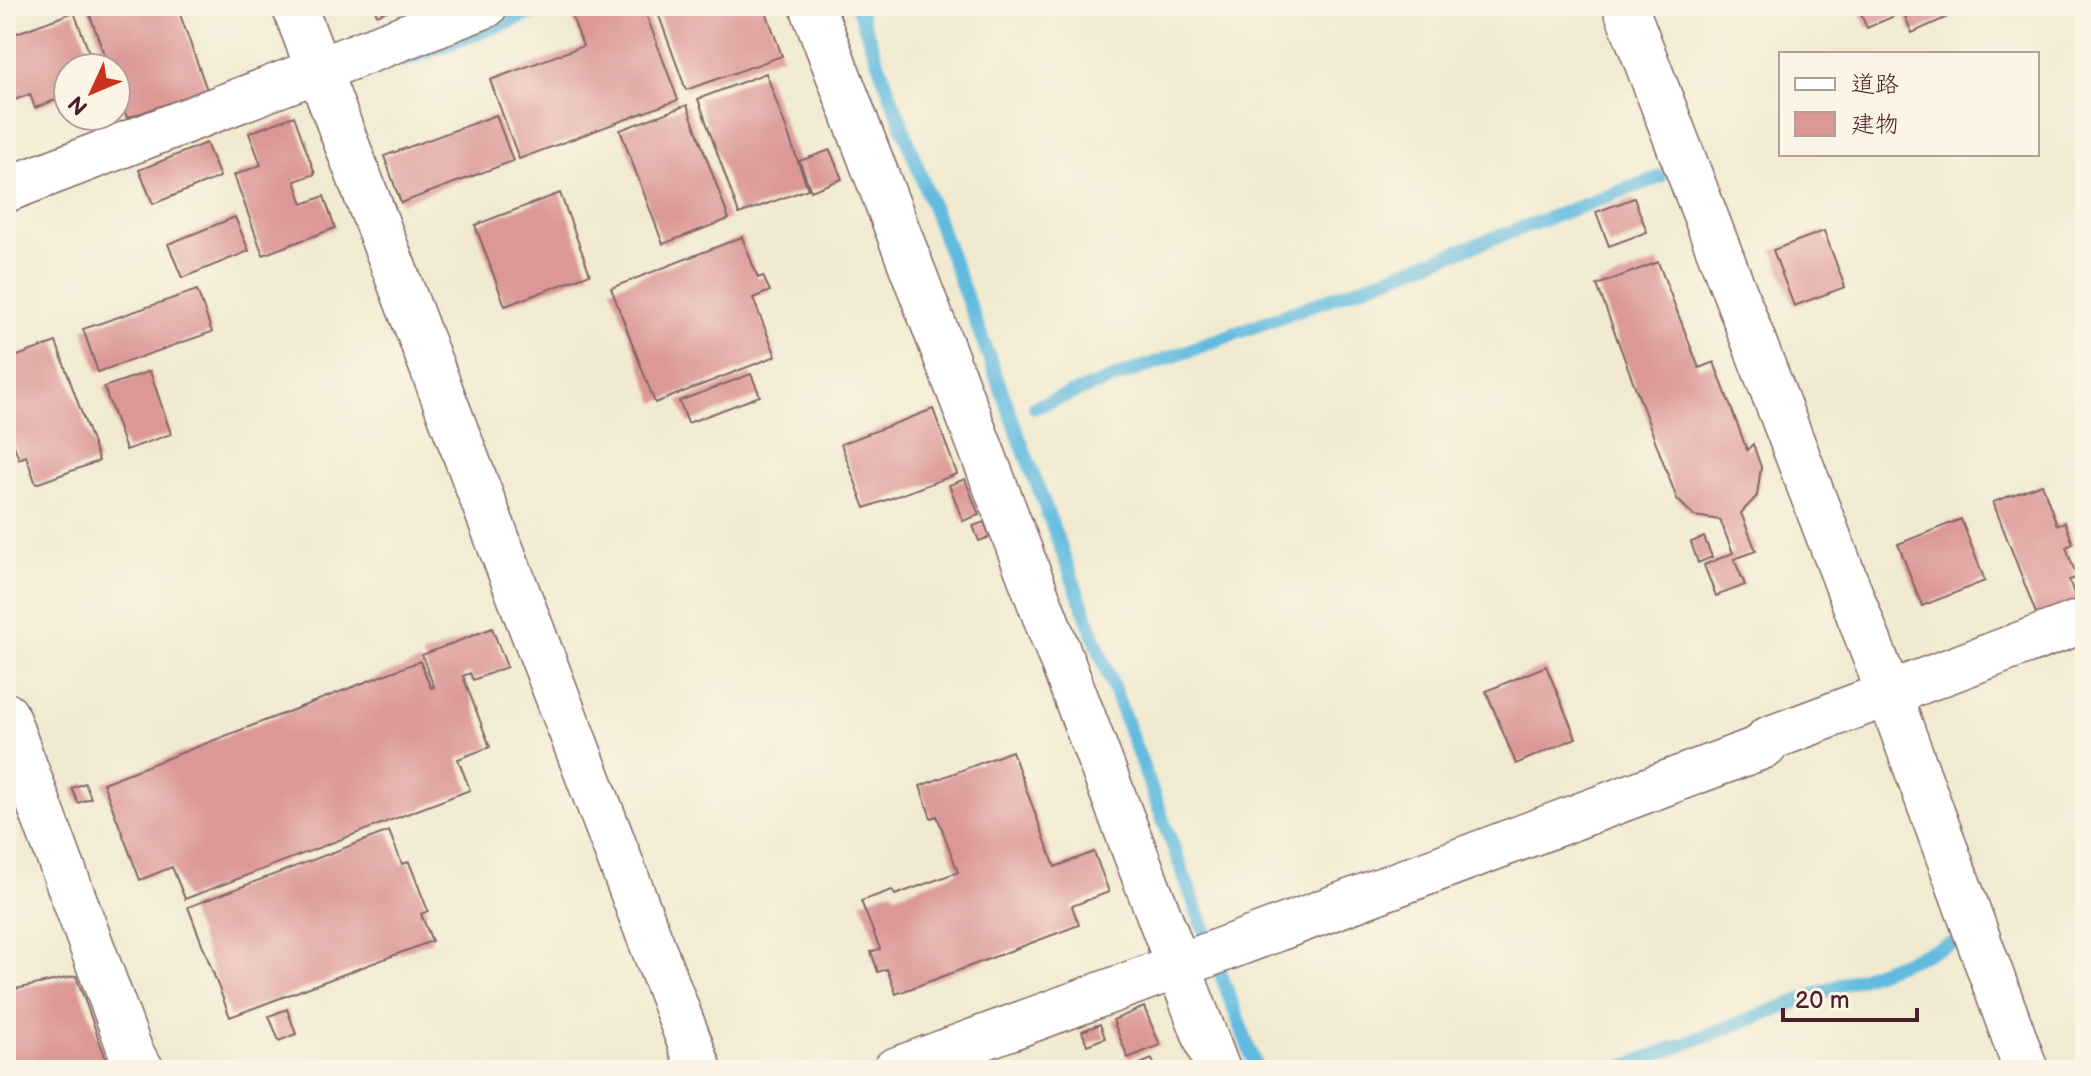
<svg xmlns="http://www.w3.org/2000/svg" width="2091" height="1076" font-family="'Balsamiq Sans','Klee One',sans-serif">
  <rect width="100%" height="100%" fill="#fcf5e5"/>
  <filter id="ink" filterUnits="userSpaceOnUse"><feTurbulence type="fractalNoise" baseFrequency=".0125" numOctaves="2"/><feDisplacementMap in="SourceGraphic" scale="16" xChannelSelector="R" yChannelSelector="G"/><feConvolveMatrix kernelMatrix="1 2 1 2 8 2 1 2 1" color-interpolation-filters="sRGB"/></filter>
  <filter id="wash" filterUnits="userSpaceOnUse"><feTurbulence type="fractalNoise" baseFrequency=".006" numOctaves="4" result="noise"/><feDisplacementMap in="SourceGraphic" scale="32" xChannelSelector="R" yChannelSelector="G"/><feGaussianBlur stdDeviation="1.8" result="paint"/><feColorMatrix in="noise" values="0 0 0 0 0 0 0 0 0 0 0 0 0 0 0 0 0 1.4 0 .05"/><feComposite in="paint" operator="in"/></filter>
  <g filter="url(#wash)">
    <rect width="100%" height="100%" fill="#f1ead0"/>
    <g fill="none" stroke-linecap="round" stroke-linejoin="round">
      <path stroke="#62bbdf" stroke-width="14" d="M857,6L1257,1070
        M405,60L551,6
        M6,213L10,211
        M1035,407L1660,177
        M1615,1070L1953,943"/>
    </g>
    <g id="blocks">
      <path fill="#db9895" d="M177,6L207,90L127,118L116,88V68H109L87,7Z
        M374,6H399L377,15Z
        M583,6H643L678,100L519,159L490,80L583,46L570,11Z
        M678,6H684L686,14L708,6H764L782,56L686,90L658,13Z
        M1857,6H1961L1963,10L1912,33L1903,12L1867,28Z
        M74,12L95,68H68V95L35,108L30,94L6,103V37Z
        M766,73L808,189L739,214L698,99Z
        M687,105L729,219L663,244L620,130Z
        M496,115L513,161L401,203L384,156Z
        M294,116L315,174L295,181L303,204L324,196L335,228L263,255L234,175L261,165L249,133Z
        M206,143L220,177L153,204L139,170Z
        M830,150L842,179L811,191L799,161Z
        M560,193L590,274L505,306L475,225Z
        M1634,198L1647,232L1609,246L1596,212Z
        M235,217L249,251L182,278L168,244Z
        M1824,231L1845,287L1794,306L1773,250Z
        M742,237L758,278L763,276L770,291L753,298L776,356L655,403L611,288Z
        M1658,262L1699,368L1714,362L1747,450L1753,444L1761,467L1757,496L1741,513L1756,551L1734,559L1745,585L1716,596L1704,565L1733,553L1720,520L1694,516L1677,499L1597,285Z
        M197,290L212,332L98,372L83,329Z
        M6,326L15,349L6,352Z
        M56,342L99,461L36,484L26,456L19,459L9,432L6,433V414L14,412L13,408L6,410V360Z
        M150,371L171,434L126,450L104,387Z
        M751,374L760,396L688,423L679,401Z
        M933,409L957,474L865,508L841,444Z
        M965,479L979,515L963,521L949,485Z
        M2042,484L2057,525L2065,522L2073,544L2066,547L2077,578L2069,580L2077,602L2037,616L1993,502Z
        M1961,519L1985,581L1922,606L1898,544Z
        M984,522L990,537L979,541L973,526Z
        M1704,537L1712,557L1698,563L1691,542Z
        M492,628L507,667L473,680L470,673L463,676L490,747L458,759L470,790L185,899L172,867L140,880L103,783L420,661L431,688L434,687L422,655Z
        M1546,666L1576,738L1516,764L1486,691Z
        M1012,751L1055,867L1094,852L1109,892L1072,906L1079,925L896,994L887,969L878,972L871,952L880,949L861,901L892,890L895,895L958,872L937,816L931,818L920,786Z
        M85,783L91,798L78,803L72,788Z
        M389,831L402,864L409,862L428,911L421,914L432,941L230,1017L188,907Z
        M76,976L110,1070H6V991Z
        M1144,1007L1160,1045L1128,1058L1113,1020Z
        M287,1009L296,1034L279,1041L269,1016Z
        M1100,1024L1105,1038L1087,1045L1082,1031Z
        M1152,1059L1156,1070H1125Z"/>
    </g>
  </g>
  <g filter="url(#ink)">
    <use href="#blocks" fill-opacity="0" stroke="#846665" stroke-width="2"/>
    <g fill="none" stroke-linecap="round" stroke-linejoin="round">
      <defs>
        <path id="street" d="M294,6L700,1070
          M812,6L1218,1070
          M1625,6L1889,694L2026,1070
          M6,190L485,6
          M6,715L132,1055L142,1070
          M895,1070L1184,964L1765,746L1768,739L2085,620"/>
      </defs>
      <use href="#street" stroke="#846665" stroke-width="47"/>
      <use href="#street" stroke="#fff" stroke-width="44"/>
    </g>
  </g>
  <rect width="2091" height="1076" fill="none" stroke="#fcf5e5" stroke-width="32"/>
  <rect x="1779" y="52" width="260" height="104" fill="#fcf5e5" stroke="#b59f9b" stroke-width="2"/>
  <rect x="1795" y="78" width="40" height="12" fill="#ffffff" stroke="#b59f9b" stroke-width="2"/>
  <text x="1851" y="92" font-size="24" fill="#4a1f2b">道路</text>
  <rect x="1795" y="112" width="40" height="24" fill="#db9895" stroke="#b59f9b" stroke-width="2"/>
  <text x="1851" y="132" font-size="24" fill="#4a1f2b">建物</text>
  <g transform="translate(92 92) rotate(226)"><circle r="38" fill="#fcf5e5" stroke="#b59f9b" stroke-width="2"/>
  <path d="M0-6L14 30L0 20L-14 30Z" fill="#c8321e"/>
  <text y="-12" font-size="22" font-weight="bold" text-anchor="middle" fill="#4a1f2b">N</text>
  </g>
  <path d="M1783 1008v12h134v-12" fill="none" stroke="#4a1f2b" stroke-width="4"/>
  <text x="1795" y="1008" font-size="24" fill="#4a1f2b" stroke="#fcf5e5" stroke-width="6" paint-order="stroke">20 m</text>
</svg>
